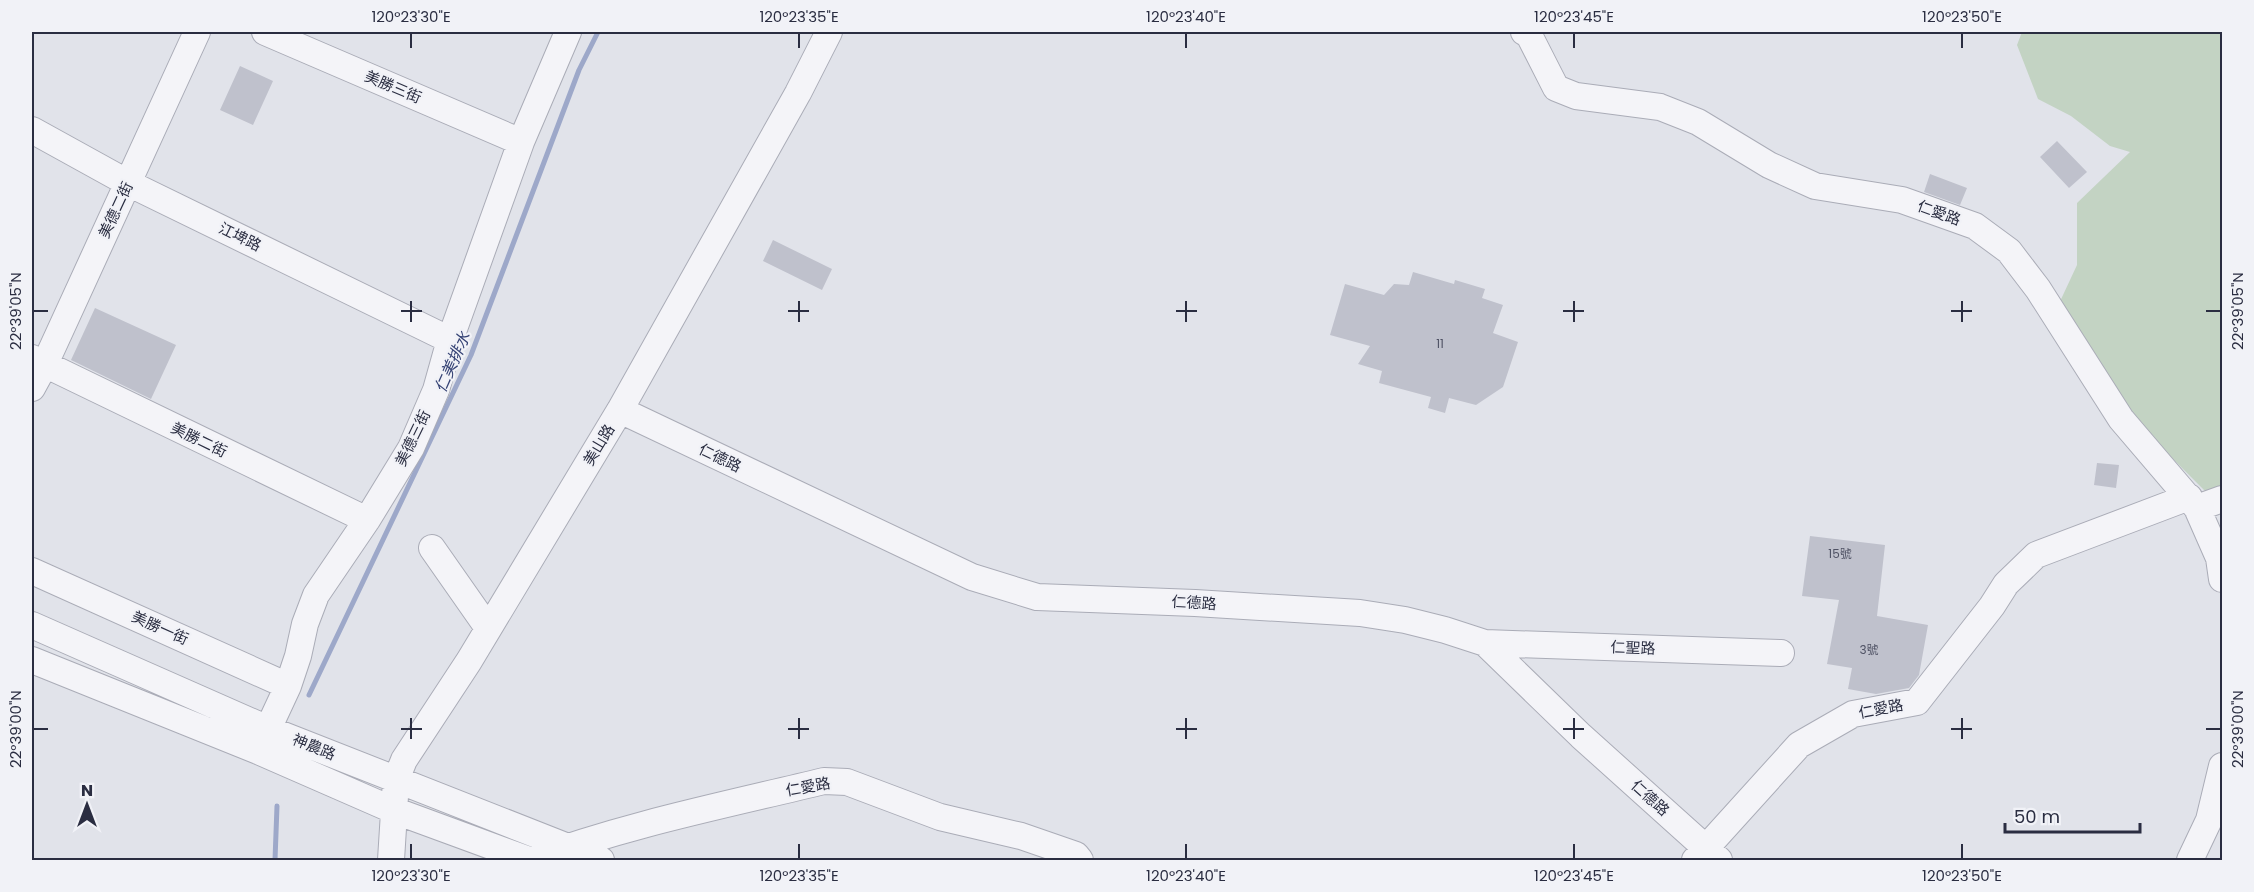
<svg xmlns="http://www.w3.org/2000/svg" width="2254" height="892" font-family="Poppins,'Noto Sans TC',sans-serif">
  <rect width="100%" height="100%" fill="#e1e3ea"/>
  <path fill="#c3d3c3" d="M2022,32H2222V499L2215,501L2149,435L2056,310L2077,265V203L2130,152L2110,146L2071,116L2038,99L2017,45Z"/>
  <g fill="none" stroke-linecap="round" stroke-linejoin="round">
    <path stroke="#9da8c9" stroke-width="5" d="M309,695L471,355L579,70L598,32
      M275,860L277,806"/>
  </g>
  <path fill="#bfc1cc" d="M240,66L273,81L253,125L220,110Z
    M2057,141L2087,172L2069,188L2040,157Z
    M1930,174L1967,188L1960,205L1924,192Z
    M773,240L832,269L822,290L763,261Z
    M1413,272L1454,284L1455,280L1485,289L1482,298L1503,305L1493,333L1518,342L1503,387L1476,405L1449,398L1445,413L1428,408L1431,397L1379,383L1382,371L1358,364L1370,346L1330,335L1345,284L1384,295L1394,284L1409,285Z
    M95,308L176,345L151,399L71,360Z
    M2097,463L2119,465L2116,488L2094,485Z
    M1810,536L1885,545L1877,616L1928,625L1919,675L1909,688L1876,694L1848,689L1852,668L1827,664L1839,600L1802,596Z"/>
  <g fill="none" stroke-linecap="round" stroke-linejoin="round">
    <defs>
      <path id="minor" d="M265,32L521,142
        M1524,32L1528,33L1556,88L1576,96L1660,107L1698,122L1769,165L1815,186L1902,200L1975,226L2009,251L2038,289L2121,419L2197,508L2219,558L2222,579
        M32,130L128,183L450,340
        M32,358L367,520
        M32,388L44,366L197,32
        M620,410L972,577L1037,597L1195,603L1360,613L1405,620L1445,630L1485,643L1581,736L1719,860
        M2197,508L2222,499
        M432,548L488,628
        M32,571L288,686
        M32,625L268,729L601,860
        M1485,643L1781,653
        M32,660L258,751L393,810L529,860
        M268,729L288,686L298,656L305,624L316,595L367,520L411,448L436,390L450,340L521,142L568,32
        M391,860L396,780L404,760L469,661L620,410L798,93L829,32
        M531,860C625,825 725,805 824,781L847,782L940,817L1021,836L1076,855L1080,860
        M1695,860L1799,745L1853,714L1917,702L1992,606L2006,584L2036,555L2189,497
        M2190,860L2209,820L2222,766"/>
    </defs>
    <use href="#minor" stroke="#aaacb7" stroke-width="28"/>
    <use href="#minor" stroke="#f4f4f8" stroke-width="26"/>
  </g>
  <path fill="none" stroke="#2a2d41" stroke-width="2" d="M411,33V48M799,33V48M1186,33V48M1574,33V48M1962,33V48M411,301V322M799,301V322M1186,301V322M1574,301V322M1962,301V322M33,311H48M401,311H422M788,311H809M1176,311H1197M1563,311H1584M1951,311H1972M2206,311H2221M411,718V739M799,718V739M1186,718V739M1574,718V739M1962,718V739M33,729H48M401,729H422M788,729H809M1176,729H1197M1563,729H1584M1951,729H1972M2206,729H2221M411,844V859M799,844V859M1186,844V859M1574,844V859M1962,844V859"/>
  <g text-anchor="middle" stroke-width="4.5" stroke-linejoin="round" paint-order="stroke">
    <g font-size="12" fill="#4f5264">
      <text x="1440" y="348">11</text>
      <text x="1840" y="558">15號</text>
      <text x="1869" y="654">3號</text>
    </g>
    <g font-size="15" fill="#2a2d41" stroke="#f1f2f7">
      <text transform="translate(393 87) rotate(23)" y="5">美勝三街</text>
      <text transform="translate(116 210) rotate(-65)" y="5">美德二街</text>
      <text transform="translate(1939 213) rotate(20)" y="5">仁愛路</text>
      <text transform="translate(240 237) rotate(26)" y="5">江埤路</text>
      <text transform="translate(413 438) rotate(-64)" y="5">美德三街</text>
      <text transform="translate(199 440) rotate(26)" y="5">美勝二街</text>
      <text transform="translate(599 445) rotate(-59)" y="5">美山路</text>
      <text transform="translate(720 458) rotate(26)" y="5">仁德路</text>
      <text transform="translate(1194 603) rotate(3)" y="5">仁德路</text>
      <text transform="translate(160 628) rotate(24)" y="5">美勝一街</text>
      <text transform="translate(1633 648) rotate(2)" y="5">仁聖路</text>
      <text transform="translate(1881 709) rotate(-11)" y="5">仁愛路</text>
      <text transform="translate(314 747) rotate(22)" y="5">神農路</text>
      <text transform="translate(808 787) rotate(-10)" y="5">仁愛路</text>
      <text transform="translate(1650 798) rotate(42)" y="5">仁德路</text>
    </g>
    <g font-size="16" font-style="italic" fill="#354274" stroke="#f1f2f7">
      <text transform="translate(452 362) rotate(-66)" y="6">仁美排水</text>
    </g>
  </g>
  <rect width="2254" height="892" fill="none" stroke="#f1f2f7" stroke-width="66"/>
  <g transform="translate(87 805)" stroke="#f1f2f7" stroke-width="4.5" paint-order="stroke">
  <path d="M0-4.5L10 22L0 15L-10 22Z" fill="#2a2d41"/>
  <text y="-9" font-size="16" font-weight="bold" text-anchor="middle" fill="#2a2d41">N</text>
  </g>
  <path d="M2005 823v9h135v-9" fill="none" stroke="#2a2d41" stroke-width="3"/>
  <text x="2014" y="823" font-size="18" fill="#2a2d41" stroke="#f1f2f7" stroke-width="4.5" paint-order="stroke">50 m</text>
  <rect x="33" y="33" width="2188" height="826" fill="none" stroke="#2a2d41" stroke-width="2"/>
  <g font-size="15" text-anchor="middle" fill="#2a2d41">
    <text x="411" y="22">120°23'30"E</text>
    <text x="799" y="22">120°23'35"E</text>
    <text x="1186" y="22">120°23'40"E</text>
    <text x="1574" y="22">120°23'45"E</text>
    <text x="1962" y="22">120°23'50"E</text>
    <text transform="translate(16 311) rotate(-90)" y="5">22°39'05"N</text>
    <text transform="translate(2238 311) rotate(-90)" y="5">22°39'05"N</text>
    <text transform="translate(16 729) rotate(-90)" y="5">22°39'00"N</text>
    <text transform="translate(2238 729) rotate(-90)" y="5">22°39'00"N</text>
    <text x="411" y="881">120°23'30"E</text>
    <text x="799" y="881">120°23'35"E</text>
    <text x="1186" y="881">120°23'40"E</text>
    <text x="1574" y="881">120°23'45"E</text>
    <text x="1962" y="881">120°23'50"E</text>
  </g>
</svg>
